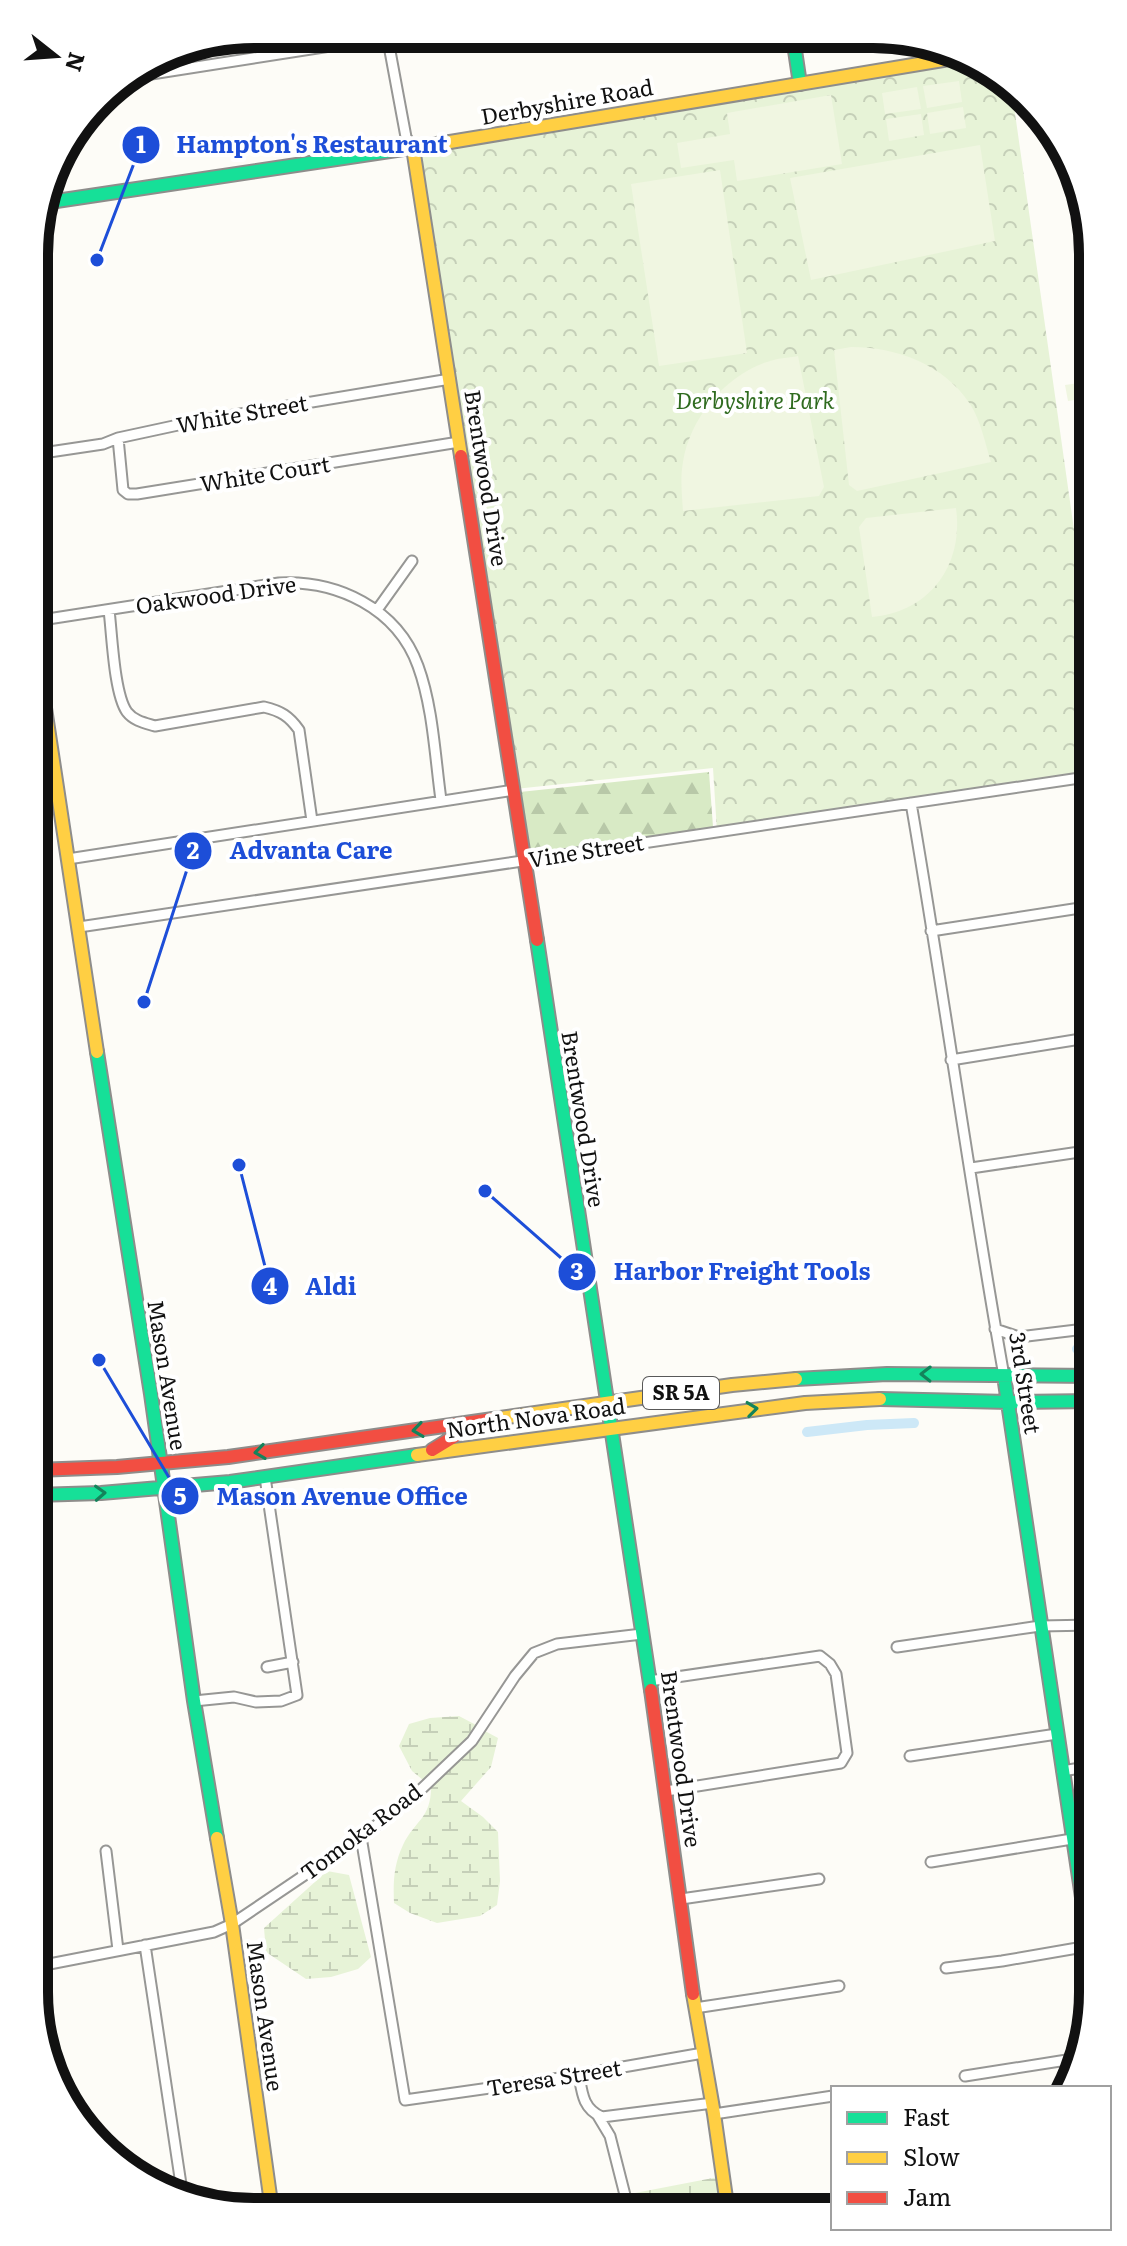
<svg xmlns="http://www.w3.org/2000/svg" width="1127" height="2246" font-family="Literata,serif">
  <defs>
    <pattern id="forest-firs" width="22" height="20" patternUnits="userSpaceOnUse" patternTransform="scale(2)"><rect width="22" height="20" fill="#d8eac5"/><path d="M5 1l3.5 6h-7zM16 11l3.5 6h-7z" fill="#b8c8a8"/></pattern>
    <pattern id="wetland-marsh" width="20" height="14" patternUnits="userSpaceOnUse" patternTransform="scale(2)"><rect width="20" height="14" fill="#e7f3d7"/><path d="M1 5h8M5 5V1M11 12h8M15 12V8" fill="none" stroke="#c5cfb8"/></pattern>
    <pattern id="park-crowns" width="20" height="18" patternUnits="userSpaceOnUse" patternTransform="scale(2)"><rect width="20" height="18" fill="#e7f3d7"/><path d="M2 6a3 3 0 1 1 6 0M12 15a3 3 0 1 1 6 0" fill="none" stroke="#c5cfb8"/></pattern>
  </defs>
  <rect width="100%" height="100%" fill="#fdfcf7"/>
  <path fill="url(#forest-firs)" d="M709,772L713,827L529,854L520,792Z"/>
  <path fill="url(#wetland-marsh)" d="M459,1716L476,1725L468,1737L423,1780L412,1771L399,1746L409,1724L430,1718Z
    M485,1731L498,1738L491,1767L461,1801L483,1817L498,1832L500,1881L497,1905L480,1916L437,1923L410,1913L394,1903C393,1881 394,1864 403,1845C415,1820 431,1819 431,1787L477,1744Z
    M327,1871L349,1875L371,1957L358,1969L331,1977L306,1979L266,1952L264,1928Z
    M718,2177L722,2212L541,2211L619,2196L621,2204L631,2203L630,2194Z"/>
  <path fill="url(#park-crowns)" d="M955,58L1011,85L1093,664V776L717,832L713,768L515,789L413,148Z"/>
  <path fill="#f0f6e1" d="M959,81L962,102L927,108L923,86Z
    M917,87L921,109L885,114L882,93Z
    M831,95L842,164L737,181L734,160L681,168L677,143L730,134L727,113Z
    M963,107L966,128L930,134L927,113Z
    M921,114L924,135L889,141L886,119Z
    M980,145L995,241L811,280L790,178Z
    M720,170L747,353L659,366L631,184Z
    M851,347C896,347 944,364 970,404C981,421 985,443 991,462L857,491L849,485L834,350Z
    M798,356L824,487L819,496L683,511C682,495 680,478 683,462C690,418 725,376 767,362C777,358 788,358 798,356Z
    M1093,381V397L1068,401L1065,385Z
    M956,508C964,565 930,612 872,617L859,527L866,518Z"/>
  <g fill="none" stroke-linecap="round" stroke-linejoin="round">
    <path stroke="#cde8f7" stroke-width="10" d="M1077,1349L1093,1348
      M807,1432L867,1425L914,1423"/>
    <defs>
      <path id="street" d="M387,35L406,137L413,148
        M126,78L401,35
        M118,438L123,490L128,494H137L459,442
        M36,454L103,444L118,438L192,422L450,379
        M109,610C112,634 114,694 127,712C134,721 145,723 155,726L264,707C281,711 289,716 299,730L312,821
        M377,610L412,561
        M35,621L279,583C337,580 397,608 418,666C433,707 435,757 441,800
        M911,803C944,994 970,1186 1004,1376
        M68,859L514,790
        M79,927L1093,776
        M931,931L1093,906
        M951,1060L1093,1037
        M971,1168L1093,1150
        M995,1329L1019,1337L1093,1328
        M897,1647L1040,1626L1093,1625
        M267,1667L293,1662
        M649,1681L820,1656L830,1664L836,1674L847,1753L841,1763L666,1791
        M194,1701L234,1697L256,1702L281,1701L297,1695L265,1477
        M910,1756L1057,1734
        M1062,1771L1093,1766
        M361,1837L405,2100L560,2078L703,2053
        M106,1851L118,1950
        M931,1862L1072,1839
        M681,1899L819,1879
        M145,1945L182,2191
        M34,1967L214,1932L232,1924L361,1837L412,1798L472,1741L515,1676L534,1653L557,1644L642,1634
        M946,1968L1002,1961L1089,1946
        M695,2008L839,1986
        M579,2075C582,2093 583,2109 602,2117L713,2103
        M965,2076L1073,2059
        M714,2114L833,2096
        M598,2116L610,2136L626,2199
        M793,2212L833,2204"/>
      <path id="fast" d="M793,37L800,84
        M43,203L450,142
        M537,940L651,1690
        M97,1052L151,1394L194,1701L217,1838
        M1004,1376L1093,1971
        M796,1379L887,1374L1093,1376
        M880,1399L1009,1402L1093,1401
        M35,1495L101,1493L230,1482L417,1455"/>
      <path id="slow" d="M450,142L955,58
        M413,148L461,456
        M35,642L97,1052
        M493,1419L732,1385L796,1379
        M417,1455L805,1403L880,1399
        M217,1838L232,1924L272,2210
        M693,1994L714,2114L728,2212"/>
      <path id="jam" d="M461,456L537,940
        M432,1450L455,1436L465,1423
        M35,1470L117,1467L228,1457L493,1419
        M651,1690L693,1994"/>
    </defs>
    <use href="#street" stroke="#979795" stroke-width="13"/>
    <use href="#fast" stroke="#8e8d8b" stroke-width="16"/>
    <use href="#slow" stroke="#8e8d8b" stroke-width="16"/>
    <use href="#jam" stroke="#8e8d8b" stroke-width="16"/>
    <use href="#street" stroke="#fffffe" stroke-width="9"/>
    <use href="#fast" stroke="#16e098" stroke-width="12"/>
    <use href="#slow" stroke="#ffcf43" stroke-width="12"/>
    <use href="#jam" stroke="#f24e42" stroke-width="12"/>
  </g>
  <defs><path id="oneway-chevron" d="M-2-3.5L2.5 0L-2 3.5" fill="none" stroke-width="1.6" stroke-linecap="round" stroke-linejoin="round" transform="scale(2)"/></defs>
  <g stroke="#14835b">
    <use href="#oneway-chevron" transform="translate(926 1374) rotate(-179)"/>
    <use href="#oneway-chevron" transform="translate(752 1409) rotate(-7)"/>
    <use href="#oneway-chevron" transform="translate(418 1430) rotate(172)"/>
    <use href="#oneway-chevron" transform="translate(260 1452) rotate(172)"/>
    <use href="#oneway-chevron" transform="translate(100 1493) rotate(-3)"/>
  </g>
  <g text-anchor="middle" stroke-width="8" stroke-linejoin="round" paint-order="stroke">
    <rect fill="#fff" stroke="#585858" stroke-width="2" x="643" y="1377" width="76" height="32" rx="6"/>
    <g font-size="20" font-weight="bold" fill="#111">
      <text x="681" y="1400">SR 5A</text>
    </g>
    <g font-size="22" fill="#111" stroke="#fff">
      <text transform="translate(567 102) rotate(-10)" y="8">Derbyshire Road</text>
      <text transform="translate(242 414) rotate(-10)" y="8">White Street</text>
      <text transform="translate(265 474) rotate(-9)" y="8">White Court</text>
      <text transform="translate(486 478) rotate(81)" y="8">Brentwood Drive</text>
      <text transform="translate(216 595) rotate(-8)" y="8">Oakwood Drive</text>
      <text transform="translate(586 851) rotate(-9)" y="8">Vine Street</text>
      <text transform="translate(583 1119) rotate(81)" y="8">Brentwood Drive</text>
      <text transform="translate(167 1375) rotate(81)" y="8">Mason Avenue</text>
      <text transform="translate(1025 1383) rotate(81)" y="8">3rd Street</text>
      <text transform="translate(536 1418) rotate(-8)" y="8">North Nova Road</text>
      <text transform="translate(681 1759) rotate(82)" y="8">Brentwood Drive</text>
      <text transform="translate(361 1832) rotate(-37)" y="8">Tomoka Road</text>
      <text transform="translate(265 2016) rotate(82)" y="8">Mason Avenue</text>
      <text transform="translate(554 2078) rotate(-9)" y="8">Teresa Street</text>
    </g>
    <g font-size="22" font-style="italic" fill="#2f6b1f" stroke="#fff">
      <text x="755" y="409">Derbyshire Park</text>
    </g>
  </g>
  <path d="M0 0H1127V2246H0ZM254 48H873A206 206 0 0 1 1079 254V1992A206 206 0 0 1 873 2198H254A206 206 0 0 1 48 1992V254A206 206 0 0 1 254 48Z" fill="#fff" fill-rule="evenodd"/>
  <path fill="none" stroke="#111" stroke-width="10" d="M254 48H873A206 206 0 0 1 1079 254V1992A206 206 0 0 1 873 2198H254A206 206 0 0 1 48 1992V254A206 206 0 0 1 254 48Z"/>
  <path fill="none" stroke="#1d4ed8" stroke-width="3" d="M97 260L141 145M144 1002L193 851M485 1191L577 1272M239 1165L270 1286M99 1360L180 1496"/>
  <g fill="#1d4ed8" stroke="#fff" stroke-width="3">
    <circle cx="97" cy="260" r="8"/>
    <circle cx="144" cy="1002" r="8"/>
    <circle cx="485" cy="1191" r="8"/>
    <circle cx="239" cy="1165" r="8"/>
    <circle cx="99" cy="1360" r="8"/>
    <circle cx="141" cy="145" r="20"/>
    <circle cx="193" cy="851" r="20"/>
    <circle cx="577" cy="1272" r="20"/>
    <circle cx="270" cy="1286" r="20"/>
    <circle cx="180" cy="1496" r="20"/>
  </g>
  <g font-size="24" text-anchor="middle" font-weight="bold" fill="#fff">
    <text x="141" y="153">1</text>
    <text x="193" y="859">2</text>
    <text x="577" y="1280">3</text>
    <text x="270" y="1295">4</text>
    <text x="180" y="1505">5</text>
  </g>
  <g font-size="24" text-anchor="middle" font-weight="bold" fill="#1d4ed8" stroke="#fff" stroke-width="8" stroke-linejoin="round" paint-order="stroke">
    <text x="312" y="153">Hampton's Restaurant</text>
    <text x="311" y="859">Advanta Care</text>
    <text x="742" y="1280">Harbor Freight Tools</text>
    <text x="331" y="1295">Aldi</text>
    <text x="342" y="1505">Mason Avenue Office</text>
  </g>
  <rect x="831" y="2086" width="280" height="144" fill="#ffffff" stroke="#a0a0a0" stroke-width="2"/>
  <rect x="847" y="2112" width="40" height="12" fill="#16e098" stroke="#a0a0a0" stroke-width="2"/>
  <text x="903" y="2126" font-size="24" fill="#111111">Fast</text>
  <rect x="847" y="2152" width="40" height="12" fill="#ffcf43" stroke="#a0a0a0" stroke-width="2"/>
  <text x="903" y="2166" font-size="24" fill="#111111">Slow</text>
  <rect x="847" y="2192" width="40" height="12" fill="#f24e42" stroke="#a0a0a0" stroke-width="2"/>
  <text x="903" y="2206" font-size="24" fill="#111111">Jam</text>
  <g transform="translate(56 56) rotate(107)" stroke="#ffffff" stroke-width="6" paint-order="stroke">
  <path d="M0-6L14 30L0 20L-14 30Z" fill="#111111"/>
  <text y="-12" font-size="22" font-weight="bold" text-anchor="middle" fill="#111111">N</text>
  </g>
</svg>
